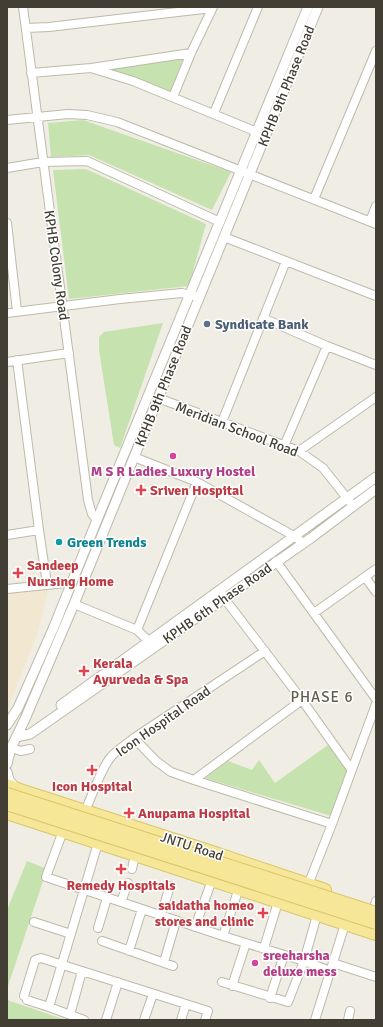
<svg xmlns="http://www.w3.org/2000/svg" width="383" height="1027" font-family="Signika,sans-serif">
  <rect width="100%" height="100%" fill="#f0eee4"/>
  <path fill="#f2e7d0" d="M49,588L38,632L7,711V592Z"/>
  <path fill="#c5e2af" d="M183,59L170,92L103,68Z
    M83,120L231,172L212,210L89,155L51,157L48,123Z
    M86,169L206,224L189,286L69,299L53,170Z
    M163,323L120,448L114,445L99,350V337L104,332Z
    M328,745L347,770L331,816L205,778L228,761L252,770L259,760L275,783Z
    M27,861L47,869L7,989V910Z
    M7,999L10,1001L66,1020H7Z"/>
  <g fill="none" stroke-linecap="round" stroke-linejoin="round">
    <defs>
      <path id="minor" d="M23,7L88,500L92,514L97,520
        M26,28L49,27L212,8
        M91,68L133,81L257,132
        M31,73L91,68L191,53
        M173,97L191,53L213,7
        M214,113L258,7
        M7,120L68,114L87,115L117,122L376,224
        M7,168L43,162L87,161L220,222
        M314,199L376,51
        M370,221L376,206
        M7,223L17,311
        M224,237L376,296
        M7,313L120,299L182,293L195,296
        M263,318L327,346
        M17,360L39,530L47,584
        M7,362L69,353
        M158,398L299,451L323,468L350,502
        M222,422L286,261
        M284,446L327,346L376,365
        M299,451L376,397
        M134,457L197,482L294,536L303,543
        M7,535L39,530
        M276,561L376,699
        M365,577L376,592
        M7,589L65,583L71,586
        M221,594L302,700L351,769
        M74,604L137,630L197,482
        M314,613L376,569
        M137,630L154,646
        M302,700L194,780L332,824L308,885
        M134,738L156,761L171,772L194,780
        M11,748L21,751L30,749
        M85,811C93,794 99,773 110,758C116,750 127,744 134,738L265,651
        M332,824L376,704
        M63,831L46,877L223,936L304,961L330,971
        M132,869L135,855
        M121,902L128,883
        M374,907L376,901
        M161,915L170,886
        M34,922L71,934
        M195,927L212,880
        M98,928L107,898
        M223,936L239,888
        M102,941L173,966
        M264,948L278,902
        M129,951L142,909
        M164,962L176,921
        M333,963L376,977
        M222,982L288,1002L304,961L317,915
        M232,986L246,943
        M24,996L35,960L41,958L208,1011L205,1020
        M270,998L284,955
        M27,1000L49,1007
        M70,1015L82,971
        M84,1020L49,1007L98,843
        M106,1020L118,982
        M144,1020L153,994
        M181,1020L186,1004
        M315,1020L345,924
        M348,1020L350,1011"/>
      <path id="tertiary" d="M61,705L376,477
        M7,725L18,708L53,629L97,520L308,7
        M16,737L30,734L311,538L376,489
        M7,764L11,748L25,719L74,604L318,7
        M7,772L9,780L15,787"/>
      <path id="primary" d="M7,785L23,791L209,851L325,890
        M7,813L376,934"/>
    </defs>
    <use href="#minor" stroke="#beb9aa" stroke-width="10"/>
    <use href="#tertiary" stroke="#beb9aa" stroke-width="11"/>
    <use href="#primary" stroke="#dac569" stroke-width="14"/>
    <use href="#minor" stroke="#fff" stroke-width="8"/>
    <use href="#tertiary" stroke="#fff" stroke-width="9"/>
    <use href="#primary" stroke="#f6e697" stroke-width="12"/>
    <defs>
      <path id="primary-bridge" d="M7,794L376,913
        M7,804L376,923"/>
    </defs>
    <use href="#primary-bridge" stroke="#dac569" stroke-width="14" stroke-linecap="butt"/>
    <use href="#primary-bridge" stroke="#f6e697" stroke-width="12"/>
  </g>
  <circle fill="#5c6f8a" stroke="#fff" stroke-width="1.5" cx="207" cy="324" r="4"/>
  <g fill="#d1479c" stroke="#fff" stroke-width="1.5">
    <circle cx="173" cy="456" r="4"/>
    <circle cx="255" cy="963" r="4"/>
  </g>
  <g fill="#e0444e" stroke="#fff" stroke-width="1.5">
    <path d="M139 484h4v4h4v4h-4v4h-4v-4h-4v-4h4z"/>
    <path d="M16 567h4v4h4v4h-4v4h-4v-4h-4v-4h4z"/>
    <path d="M82 665h4v4h4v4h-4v4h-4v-4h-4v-4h4z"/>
    <path d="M90 764h4v4h4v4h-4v4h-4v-4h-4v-4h4z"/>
    <path d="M127 807h4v4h4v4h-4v4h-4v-4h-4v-4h4z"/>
    <path d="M119 863h4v4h4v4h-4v4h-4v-4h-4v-4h4z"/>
    <path d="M261 907h4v4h4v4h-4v4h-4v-4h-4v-4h4z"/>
  </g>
  <circle fill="#0f9aa8" stroke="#fff" stroke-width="1.5" cx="59" cy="542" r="4"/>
  <g text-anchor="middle" stroke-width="3" stroke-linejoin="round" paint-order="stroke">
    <g font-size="14" fill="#423e34" stroke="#fff">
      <text transform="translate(286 86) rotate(-68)" y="5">KPHB 9th Phase Road</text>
      <text transform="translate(57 265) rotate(82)" y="5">KPHB Colony Road</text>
      <text transform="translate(163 386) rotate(-68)" y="5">KPHB 9th Phase Road</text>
      <text transform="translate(237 429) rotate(21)" y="5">Meridian School Road</text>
      <text transform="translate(217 603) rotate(-35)" y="5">KPHB 6th Phase Road</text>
      <text transform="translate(163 721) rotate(-35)" y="5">Icon Hospital Road</text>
      <text transform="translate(192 846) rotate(18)" y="5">JNTU Road</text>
    </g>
    <g font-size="14" font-weight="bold" fill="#4e5e75" stroke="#fff" text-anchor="start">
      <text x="215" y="329">Syndicate Bank</text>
    </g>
    <g font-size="14" font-weight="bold" fill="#b23c85" stroke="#fff">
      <text x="173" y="476">M S R Ladies Luxury Hostel</text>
      <text x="263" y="960" text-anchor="start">sreeharsha<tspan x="263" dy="16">deluxe mess</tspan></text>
    </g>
    <g font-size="14" font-weight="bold" fill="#be3a42" stroke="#fff" text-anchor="start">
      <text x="150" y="495">Sriven Hospital</text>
      <text x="27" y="570">Sandeep<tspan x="27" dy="16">Nursing Home</tspan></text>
      <text x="93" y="668">Kerala<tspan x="93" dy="16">Ayurveda &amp; Spa</tspan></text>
      <text x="92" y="791" text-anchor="middle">Icon Hospital</text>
      <text x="138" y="818">Anupama Hospital</text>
      <text x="121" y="890" text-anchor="middle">Remedy Hospitals</text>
      <text x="254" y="910" text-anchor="end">saidatha homeo<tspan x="254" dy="16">stores and clinic</tspan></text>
    </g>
    <g font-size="14" font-weight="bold" fill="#0d838f" stroke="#fff" text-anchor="start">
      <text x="67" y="547">Green Trends</text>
    </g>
    <g font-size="15" letter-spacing="1" fill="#645d4c" stroke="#fff">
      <text x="322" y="702">PHASE 6</text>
    </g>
  </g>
  <rect width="383" height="1027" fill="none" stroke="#423e34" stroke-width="16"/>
</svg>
